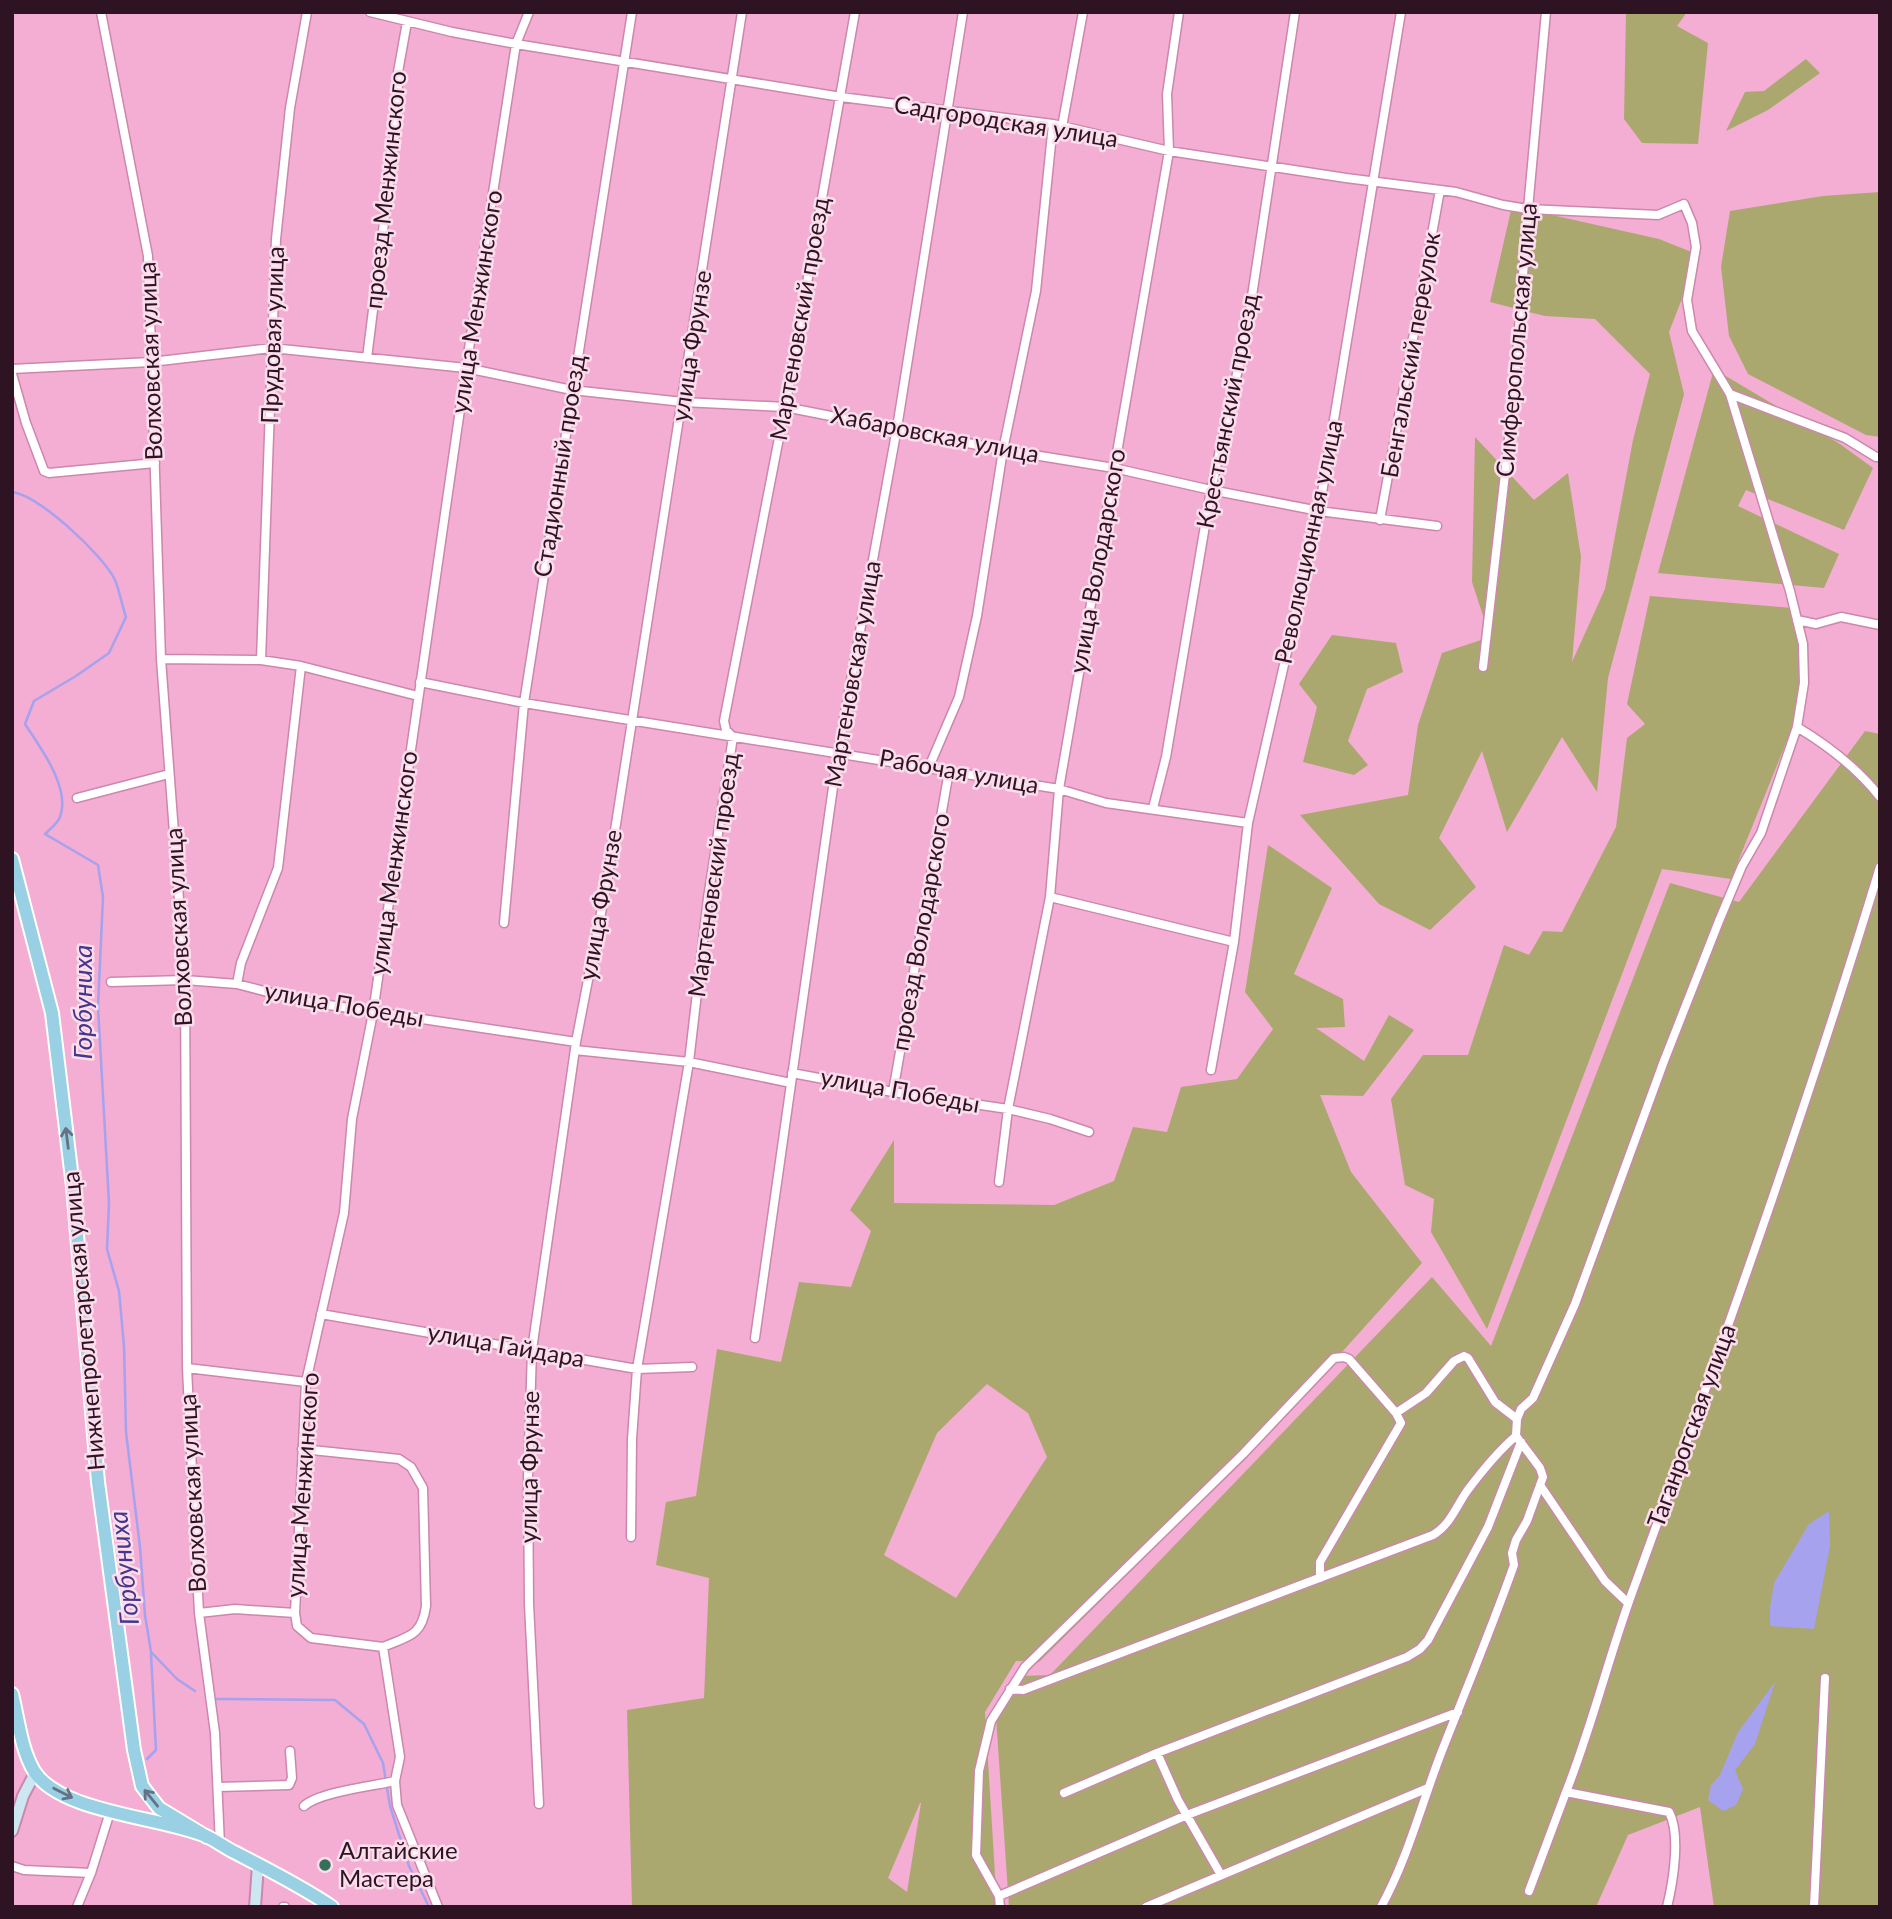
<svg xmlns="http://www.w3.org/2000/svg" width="1892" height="1919" font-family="Lato,sans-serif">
  <rect width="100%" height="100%" fill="#f4add3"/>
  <path fill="#aba86f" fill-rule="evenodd" d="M1626,12H1687L1677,26L1708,43L1698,144L1642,143L1624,119Z
    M1806,59L1820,73L1768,110L1726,131L1745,92L1764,91Z
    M1880,192V437L1866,435L1748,374L1729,336L1721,267L1730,211L1823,196Z
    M1512,206L1659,239L1699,255L1669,332L1684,394L1608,678L1597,792L1562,737L1507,832L1482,751L1439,838L1476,887L1430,930L1379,904L1300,815L1408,795L1418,725L1442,653L1490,637L1472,582L1475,437L1534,500L1568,473L1581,557L1572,662L1605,589L1633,440L1650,374L1595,319L1545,316L1490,302Z
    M1714,369L1840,444L1873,468L1844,530L1746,490L1738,506L1839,554L1824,588L1658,573Z
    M1650,596L1792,608L1808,648L1803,701L1731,879L1662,869L1487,1329L1431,1232L1434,1199L1405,1185L1391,1099L1423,1055H1468L1504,945L1529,955L1543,931L1562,932L1616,827L1627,738L1645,724L1627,704Z
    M1332,635L1396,643L1403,672L1367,689L1348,741L1368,765L1354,775L1303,762L1317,707L1299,684Z
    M1865,731L1880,734V1907H1714L1700,1807L1628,1835L1596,1907H1009L996,1717L1020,1676L1050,1675L1432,1277L1491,1346L1670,883L1739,902Z
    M1268,845L1332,888L1294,974L1343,999L1345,1027L1316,1028L1364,1061L1389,1015L1414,1030L1363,1096L1320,1095L1351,1172L1422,1263L1263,1440L1039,1662L1016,1661L985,1712L997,1907H632L627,1710L704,1698L709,1578L656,1565L666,1502L696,1496L717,1349L781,1362L799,1282L851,1287L871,1231L850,1210L894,1140V1203L1054,1205L1114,1181L1133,1127L1167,1132L1181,1087L1237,1079L1273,1029L1245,992ZM987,1384L1028,1413L1047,1457L956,1598L884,1555L937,1433ZM920,1803H921L907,1892L888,1878Z"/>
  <path fill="#a6a2ee" d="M1829,1511L1830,1546L1814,1629L1770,1626V1607L1774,1583L1809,1524Z
    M1775,1682L1755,1744L1735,1770L1743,1789L1736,1805L1723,1811L1708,1800L1711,1785L1720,1775L1738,1732Z"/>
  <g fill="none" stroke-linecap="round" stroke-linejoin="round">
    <path stroke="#a6a2ee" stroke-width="2.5" d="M12,492C40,496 103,555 115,580C120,592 122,606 126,617L109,653L76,676L34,701L25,724C40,747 71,788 60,817C58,823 50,829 45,834L98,865L103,897L98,1007L109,1203L107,1249L119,1291L124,1346L126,1432L140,1547L145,1615L151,1652L177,1679L195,1691
      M216,1699L335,1700L364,1724L383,1763L390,1806L409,1866L429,1907
      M147,1759L156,1750L151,1654"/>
    <defs>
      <path id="street" d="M101,12L148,256L161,659L185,980L187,1368L199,1613L215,1733L220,1845
        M370,12L452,32L516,44L841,97L1053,124L1169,151L1346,178L1456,192L1503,205L1528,209L1658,215L1684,204L1692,223L1696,247L1687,300L1692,331L1730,394L1845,438L1876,457H1880
        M1062,127L1083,12
        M367,358L397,119L398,72L407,22
        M12,369L151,362L272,348L466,368L572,390L683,402L785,407L1003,450L1114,468L1211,490L1319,511L1437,526
        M12,374L26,423L44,471L49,473L155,463
        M1380,520L1440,190
        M1797,620L1816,624L1841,617L1880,625
        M161,659L261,660L301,666L418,696
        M261,660L276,239L290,108L307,12
        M1483,667L1514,395L1528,209L1546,12
        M420,682L524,703L1059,789L1106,803L1248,823
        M1797,727C1827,745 1858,769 1880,797
        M929,767L959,697L977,616L1003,450L1036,291L1053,124
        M77,798L169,774
        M1153,808L1166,757L1211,490L1247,329L1295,12
        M1050,897L1234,942
        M504,923L524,703L632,12
        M111,982L185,980L237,984L302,1001L576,1042
        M237,984L241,963L278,868L301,666
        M575,1050L689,1062L791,1083
        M1211,1070L1234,942L1248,823L1319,511L1401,12
        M792,1073L893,1092L1008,1109L1050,1119L1089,1132
        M893,1092L949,771
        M999,1182L1008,1109L1050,897L1059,789L1169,151L1167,94L1179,12
        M321,1314L637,1369L692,1367
        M755,1338L838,752L897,428L963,12
        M187,1368L306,1382
        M1396,1413L1426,1393L1454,1361L1464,1356L1468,1358L1495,1402L1517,1419
        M302,1449L399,1459L411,1467L423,1488L426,1606C422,1636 409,1636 383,1647L400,1757L395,1781L397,1805L438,1907
        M1540,1485L1605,1581L1628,1603
        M631,1537L632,1439L637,1369L689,1062L708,898L733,737L726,730L724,721L785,407L855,12
        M199,1613L235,1609L295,1613
        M383,1647L311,1638L297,1626L295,1613L306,1382L344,1213L352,1119L373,1013L466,368L516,44L529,12
        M1010,1689L1023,1690L1433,1535C1450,1525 1456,1507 1467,1491C1482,1471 1497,1452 1516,1436
        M1157,1753L1178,1800L1221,1875
        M218,1787L289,1785L292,1778L290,1751
        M1064,1793L1157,1753L1407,1657L1420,1649L1428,1640L1488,1527L1521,1442
        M539,1804L529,1604L528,1477L532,1350L576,1042L607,882L742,12
        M304,1806C319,1792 373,1786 395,1781
        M12,1866L24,1870L91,1873
        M1529,1891L1566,1792
        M999,1896L1187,1815L1458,1712
        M77,1907L91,1873L110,1812
        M283,1907H285
        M1000,1907L999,1896L976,1855L979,1771L991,1721L1025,1667L1243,1454L1334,1358L1344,1357L1349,1359L1396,1413L1401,1423L1320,1562V1578
        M1146,1907L1428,1788
        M1381,1907C1407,1860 1421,1806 1440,1756C1465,1692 1491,1630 1514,1565L1512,1553L1516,1540L1527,1521L1543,1477L1540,1468L1516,1436L1517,1419L1521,1409L1533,1398L1575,1304L1664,1061L1719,921L1742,866L1761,833L1797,727L1804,683L1803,644L1790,591L1730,394
        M1667,1907C1673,1883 1681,1834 1669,1812L1566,1792C1593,1724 1610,1651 1636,1582C1722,1345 1807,1108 1880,867
        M1814,1907L1825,1678"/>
      <path id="secondary" d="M12,1831L23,1796L35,1773
        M255,1907L258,1865"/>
      <path id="primary" d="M12,859L52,1013L73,1187L98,1482L134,1750L142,1786L159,1808L207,1837
        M12,1694C18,1719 21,1749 34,1771C60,1813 162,1817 206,1836C215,1840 224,1847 234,1852C267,1869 301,1886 332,1907"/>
    </defs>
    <use href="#street" stroke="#cc87ad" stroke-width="11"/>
    <use href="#secondary" stroke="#cc87ad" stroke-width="14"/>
    <use href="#primary" stroke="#fff" stroke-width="16"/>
    <use href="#street" stroke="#fff" stroke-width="8"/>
    <use href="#secondary" stroke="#cce7f2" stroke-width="10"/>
    <use href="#primary" stroke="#9ad0e4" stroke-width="12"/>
  </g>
  <defs><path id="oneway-shaft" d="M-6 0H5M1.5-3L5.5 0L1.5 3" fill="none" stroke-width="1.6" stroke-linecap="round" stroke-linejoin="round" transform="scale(1.75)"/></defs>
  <g stroke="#647284">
    <use href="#oneway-shaft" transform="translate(67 1138) rotate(-97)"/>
    <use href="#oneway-shaft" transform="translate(63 1793) rotate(27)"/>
    <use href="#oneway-shaft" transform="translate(151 1798) rotate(-129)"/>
  </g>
  <circle fill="#346f58" stroke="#fbddec" stroke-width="2.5" cx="325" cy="1865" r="7"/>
  <g text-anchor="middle" stroke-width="5" stroke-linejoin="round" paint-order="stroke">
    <g font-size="24" fill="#2e1423" stroke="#fbddec">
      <text transform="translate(1006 122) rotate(9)" y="8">Садгородская улица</text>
      <text transform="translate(386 190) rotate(-84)" y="8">проезд Менжинского</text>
      <text transform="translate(477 302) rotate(-81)" y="8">улица Менжинского</text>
      <text transform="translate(800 319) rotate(-80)" y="8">Мартеновский проезд</text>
      <text transform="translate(273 335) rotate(-88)" y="8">Прудовая улица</text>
      <text transform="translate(1517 340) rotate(-85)" y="8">Симферопольская улица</text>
      <text transform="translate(692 346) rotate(-81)" y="8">улица Фрунзе</text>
      <text transform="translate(1411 355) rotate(-80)" y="8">Бенгальский переулок</text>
      <text transform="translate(151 361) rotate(-92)" y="8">Волховская улица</text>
      <text transform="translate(1228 411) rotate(-79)" y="8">Крестьянский проезд</text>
      <text transform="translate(935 435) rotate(11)" y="8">Хабаровская улица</text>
      <text transform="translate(560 466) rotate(-81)" y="8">Стадионный проезд</text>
      <text transform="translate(1309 542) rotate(-78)" y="8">Революционная улица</text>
      <text transform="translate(1098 561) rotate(-80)" y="8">улица Володарского</text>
      <text transform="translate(853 674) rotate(-80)" y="8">Мартеновская улица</text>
      <text transform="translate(959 772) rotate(10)" y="8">Рабочая улица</text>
      <text transform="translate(394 863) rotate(-82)" y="8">улица Менжинского</text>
      <text transform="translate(714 875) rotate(-82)" y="8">Мартеновский проезд</text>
      <text transform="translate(601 905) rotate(-80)" y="8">улица Фрунзе</text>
      <text transform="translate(179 927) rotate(-93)" y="8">Волховская улица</text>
      <text transform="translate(921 932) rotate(-80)" y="8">проезд Володарского</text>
      <text transform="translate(344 1005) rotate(10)" y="8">улица Победы</text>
      <text transform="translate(900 1091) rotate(10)" y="8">улица Победы</text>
      <text transform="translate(84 1321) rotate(-95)" y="8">Нижнепролетарская улица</text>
      <text transform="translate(506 1346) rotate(10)" y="8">улица Гайдара</text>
      <text transform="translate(1692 1426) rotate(-70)" y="8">Таганрогская улица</text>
      <text transform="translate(530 1467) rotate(-89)" y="8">улица Фрунзе</text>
      <text transform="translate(303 1485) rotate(-86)" y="8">улица Менжинского</text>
      <text transform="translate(193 1493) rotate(-93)" y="8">Волховская улица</text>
    </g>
    <g font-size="24" fill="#2e1423" stroke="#fbddec" text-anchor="start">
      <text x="339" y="1859">Алтайские<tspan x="339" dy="28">Мастера</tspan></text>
    </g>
    <g font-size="26" font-style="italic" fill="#44368d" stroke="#fbddec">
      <text transform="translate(83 1002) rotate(-90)" y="9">Горбуниха</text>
      <text transform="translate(124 1568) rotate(-96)" y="9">Горбуниха</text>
    </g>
  </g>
  <rect width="1892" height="1919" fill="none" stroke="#2e1423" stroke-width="28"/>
</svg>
